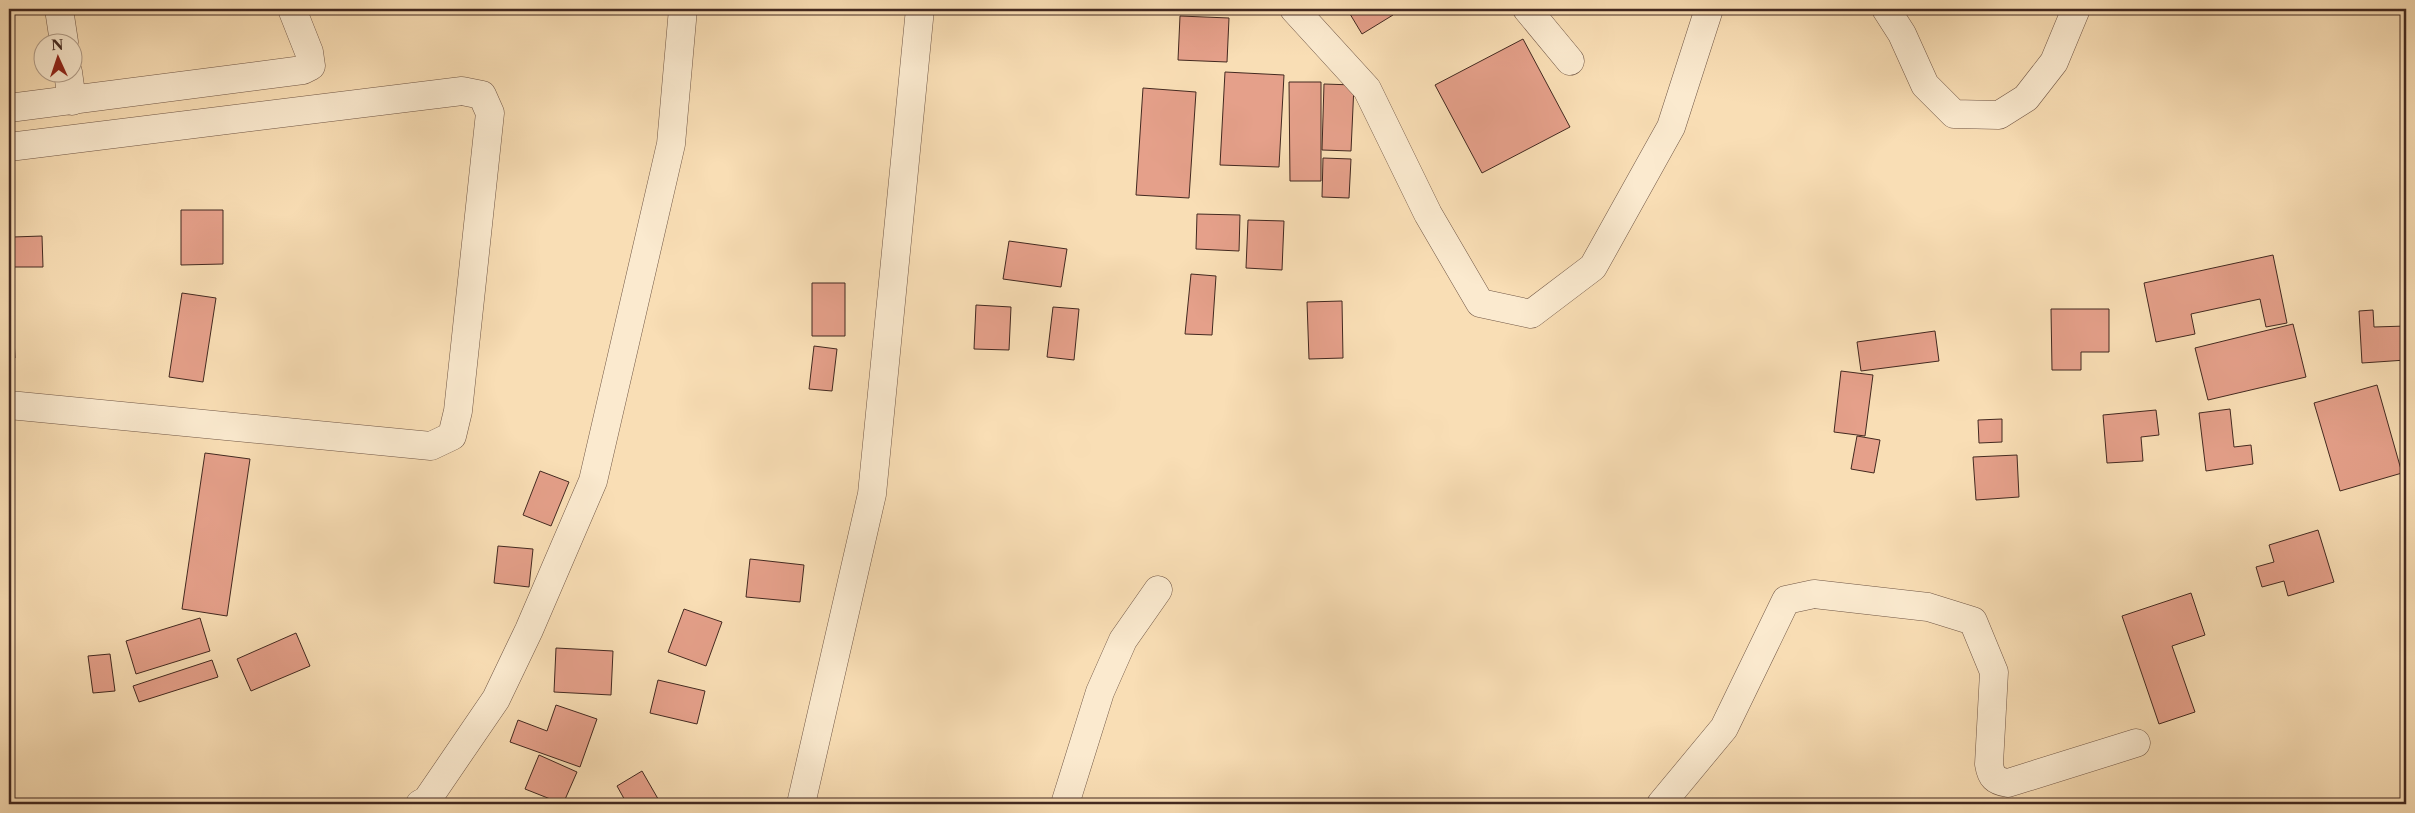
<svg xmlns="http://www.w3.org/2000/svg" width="2415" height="813" font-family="'Libre Caslon Text',serif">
  <rect width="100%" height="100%" fill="#f9deb5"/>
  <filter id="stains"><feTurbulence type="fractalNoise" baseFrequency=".004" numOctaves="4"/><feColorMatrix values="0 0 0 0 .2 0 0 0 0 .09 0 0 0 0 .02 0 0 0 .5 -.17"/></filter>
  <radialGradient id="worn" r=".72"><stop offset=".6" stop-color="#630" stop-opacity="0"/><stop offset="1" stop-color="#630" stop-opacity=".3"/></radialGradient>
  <path fill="#e5a08a" stroke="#432920" d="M1347,9H1389L1393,15L1362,34Z
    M1180,16L1229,18L1227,62L1178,60Z
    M1523,39L1570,127L1482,173L1435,85Z
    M1225,72L1284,75L1279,167L1220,165Z
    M1289,82H1321V181H1290Z
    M1324,84L1354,85L1351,151L1322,150Z
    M1143,88L1196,92L1189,198L1136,195Z
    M1323,158L1351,159L1349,198L1322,197Z
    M181,210H223V264L181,265Z
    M1197,214L1240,215L1239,251L1196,249Z
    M1248,220L1284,221L1282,270L1246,268Z
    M42,236L43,267H14L13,237Z
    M1009,241L1067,249L1061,287L1003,279Z
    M2273,255L2287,323L2266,327L2260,299L2191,314L2195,334L2156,342L2144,283Z
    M1191,274L1216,276L1212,335L1185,334Z
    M9,279H11L15,358L9,359Z
    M812,283H845V336H812Z
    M182,293L216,298L203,382L169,377Z
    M1342,301L1343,358L1309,359L1307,302Z
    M976,305L1011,307L1009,350L974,349Z
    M1053,307L1079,309L1074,360L1047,357Z
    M2051,309H2109V352H2081V370H2052Z
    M2373,310L2374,327L2406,326V360L2362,363L2359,311Z
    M2293,324L2306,377L2208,400L2195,348Z
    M1935,331L1939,361L1861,371L1857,342Z
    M814,346L837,349L832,391L809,389Z
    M1841,371L1873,375L1865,436L1834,432Z
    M2377,385L2402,473L2340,491L2314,403Z
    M2230,409L2234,447L2251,445L2253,464L2206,471L2199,413Z
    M2156,410L2159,435L2141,437L2143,461L2107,463L2103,415Z
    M2002,419V442L1979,443L1978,420Z
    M1857,436L1880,440L1874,473L1851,469Z
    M205,453L250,459L227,616L182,609Z
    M2017,455L2019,497L1976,500L1973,457Z
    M540,471L569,482L551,526L523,515Z
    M2318,530L2334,582L2288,596L2284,581L2262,587L2256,567L2274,562L2269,545Z
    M498,546L533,549L529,587L494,583Z
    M750,559L804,565L800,602L746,597Z
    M2191,593L2205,635L2172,646L2195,712L2159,724L2122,616Z
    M684,609L722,622L706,666L668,652Z
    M200,618L210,651L136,674L126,641Z
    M296,633L310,666L251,691L237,659Z
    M556,648L613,651L611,695L554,692Z
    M110,654L115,691L93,693L88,656Z
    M212,660L218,677L139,702L133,686Z
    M658,680L705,691L697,724L650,713Z
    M556,705L597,719L580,767L510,742L518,720L547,731Z
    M539,755L577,772L563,804L525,789Z
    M642,771L661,804H627L617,786Z"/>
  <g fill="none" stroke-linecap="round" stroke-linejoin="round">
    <defs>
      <path id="street" d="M59,9L64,42
        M1294,9L1367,89L1428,214L1480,303L1531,314L1593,267L1671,127L1709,9
        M1527,9L1570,61
        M1886,9L1902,34L1925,85L1954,114L1999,115L2026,98L2054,62L2076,9
        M68,72L72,101
        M9,108L303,70L311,66L309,52L292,9
        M9,147L462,91L482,95L490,113L458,411L452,436L431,446L9,405
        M420,804L427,800L496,699L529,630L593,481L671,144L683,9
        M801,804L872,494L920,9
        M1065,804L1100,692L1123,640L1158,590
        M1661,804L1724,728L1786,600L1814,594L1928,607L1973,621L1994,672L1989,764C1991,777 1995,781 2008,783L2136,743"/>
    </defs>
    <use href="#street" stroke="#705645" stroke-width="29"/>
    <use href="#street" stroke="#fbeacf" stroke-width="28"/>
  </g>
  <rect width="2415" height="813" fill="none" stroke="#f9deb5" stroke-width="30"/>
  <rect x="10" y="10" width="2395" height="793" fill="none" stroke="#432920" stroke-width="2.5"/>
  <rect x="15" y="15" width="2385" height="783" fill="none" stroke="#432920"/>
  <g transform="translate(58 58) rotate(357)"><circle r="24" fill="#fbeacf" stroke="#b19d89"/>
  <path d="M0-4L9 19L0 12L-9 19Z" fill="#8f2418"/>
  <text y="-8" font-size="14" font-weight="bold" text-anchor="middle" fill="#432920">N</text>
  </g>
  <rect width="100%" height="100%" filter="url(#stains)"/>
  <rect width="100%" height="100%" fill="url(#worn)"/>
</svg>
